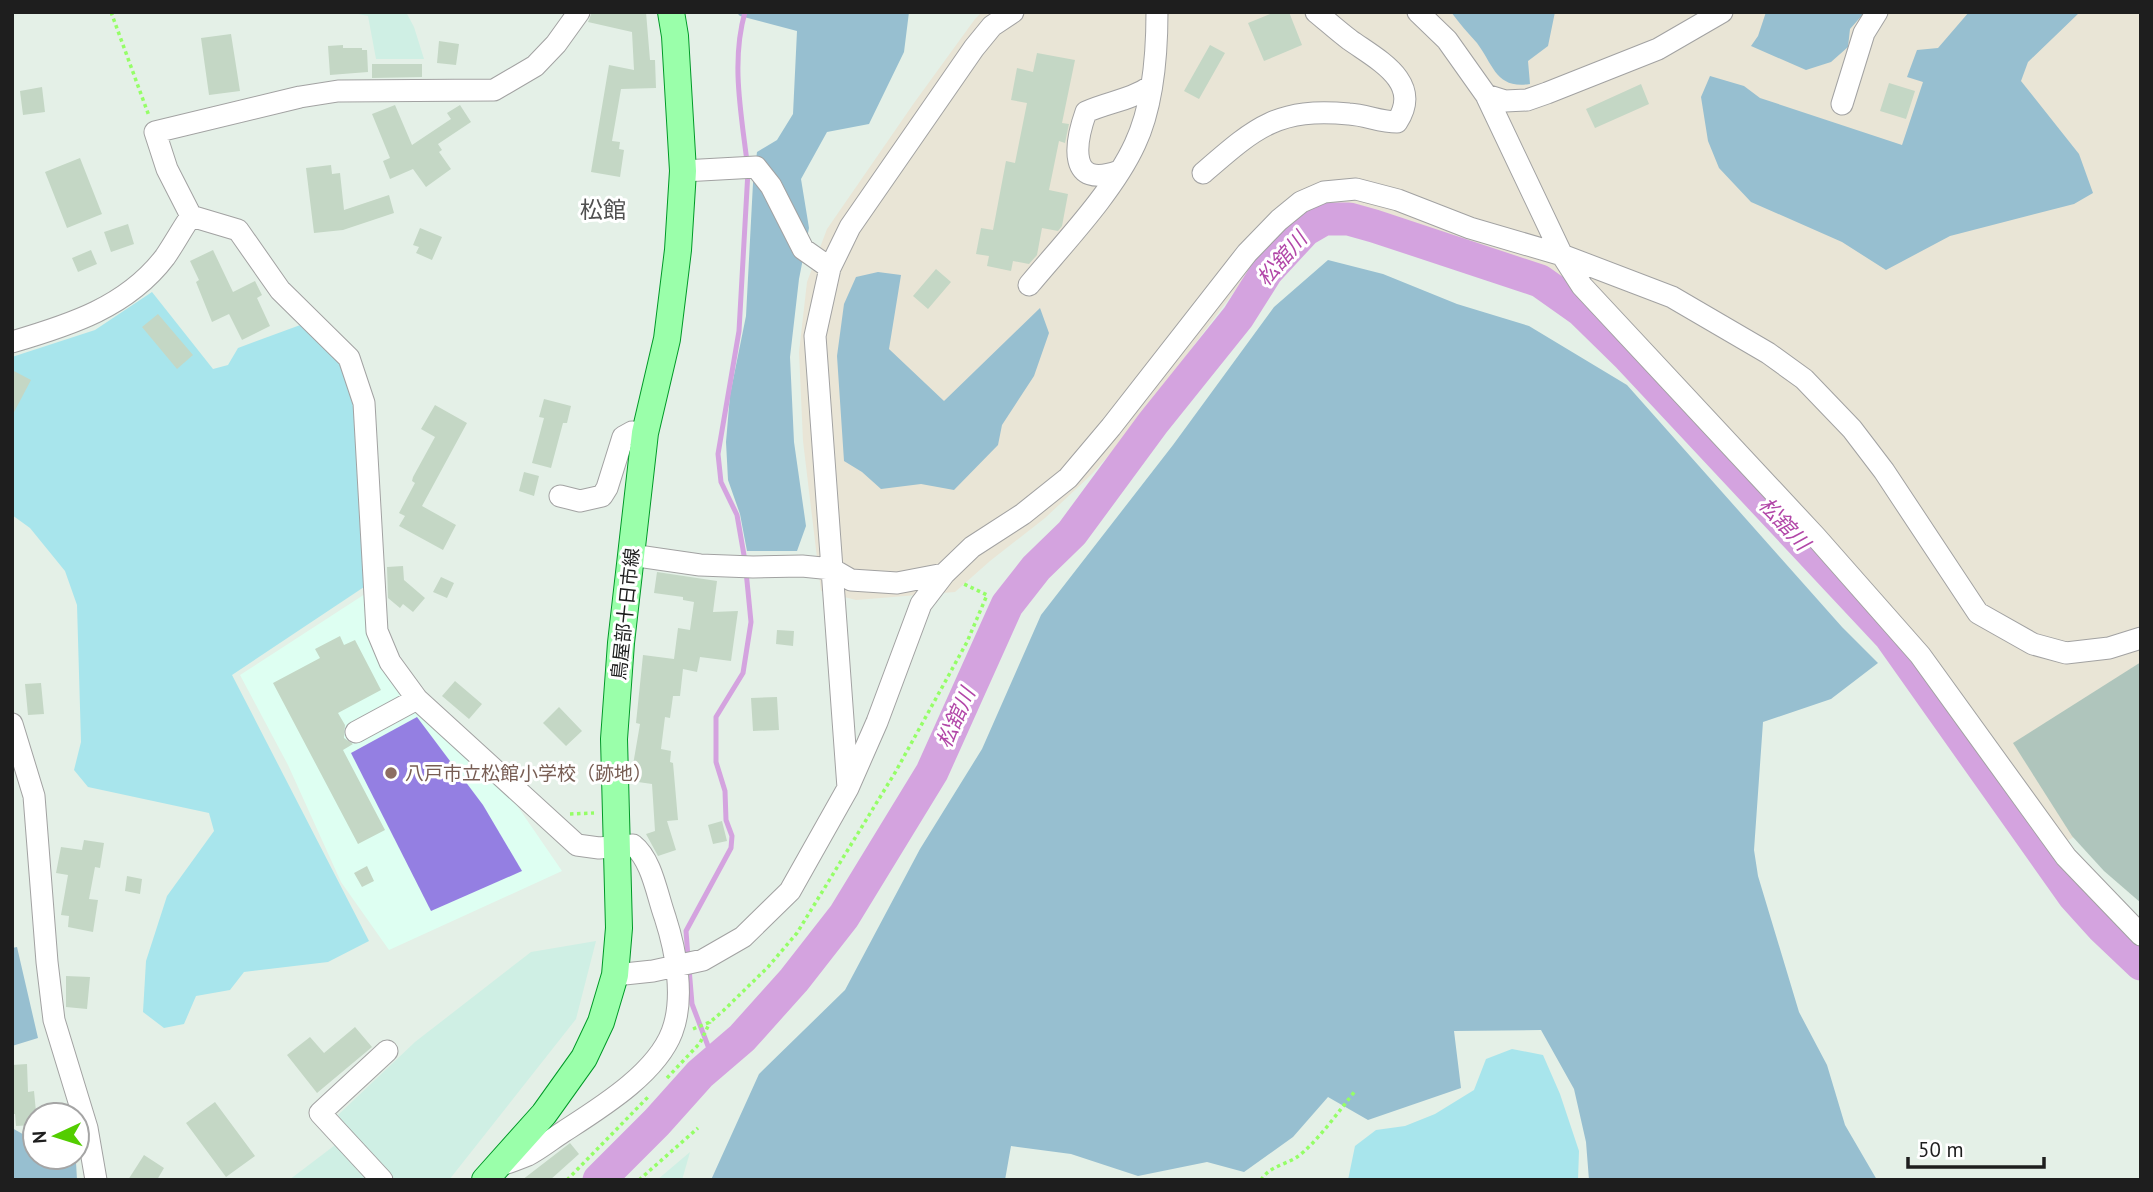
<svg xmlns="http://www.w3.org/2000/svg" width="2153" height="1192" font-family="'PT Sans','Noto Sans JP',sans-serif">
  <rect width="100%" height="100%" fill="#e4f0e7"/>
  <path fill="#e9e5d6" d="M982,12H2141V800L2054,848L1916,660L1583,300L1549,274L1355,204L1322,208L1297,219L1276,236L1125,437L1092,474L1045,518L990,561L955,592L856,600L821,591L803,441L799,352L807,282L827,229L914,103L975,19Z"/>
  <path fill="#defff2" d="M365,594L367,626L500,781L562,871L389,950L341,882L288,765L240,675Z"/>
  <path fill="#afc5bc" d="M2141,662V903L2104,871L2072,836L2013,743Z"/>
  <path fill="#cfefe4" d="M348,12H406L414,27L424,59H376L368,16Z
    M596,941L576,1019L449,1180H289L351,1133L338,1115L415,1042L531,952Z
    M690,1152L682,1180H657Z"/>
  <path fill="#a8e5ec" d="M152,292L213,369L228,365L238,348L303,324L343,367L356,418L364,587L232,675L369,941L328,962L244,972L230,990L196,996L184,1024L164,1028L143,1012L146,961L167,896L214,831L209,813L88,787L74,770L81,742L77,605L65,571L30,528L12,515V357L95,330Z
    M1512,1049L1543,1055L1560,1094L1579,1151L1578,1180H1348L1355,1146L1376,1130L1405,1126L1435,1114L1474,1090L1486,1059Z"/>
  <path fill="#97bfd0" d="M736,12H909L904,52L869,124L827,132L801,179L809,228L799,279L790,357L794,442L806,526L797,551H747L740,514L728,480L726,442L730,395L746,316L753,183L757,152L777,140L793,114L797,31L740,16Z
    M1451,12H1555L1548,46L1528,61L1530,84C1496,89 1494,66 1477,43C1468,33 1459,23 1451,12Z
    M1766,12H1865L1850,29L1848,47L1831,62L1806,70L1751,46L1758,36Z
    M1969,12H2080L2028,62L2021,81L2079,154L2093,193L2074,204L1950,236L1886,270L1842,242L1751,202L1719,168L1708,141L1701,97L1710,76L1744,86L1760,98L1902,145L1923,82L1907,77L1917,50L1938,48Z
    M1328,260L1383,274L1457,304L1529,326L1627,385L1842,627L1878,663L1831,699L1763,722L1754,850L1758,876L1799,1012L1827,1065L1845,1125L1877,1180H1589L1586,1142L1574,1089L1541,1030L1454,1031L1461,1088L1368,1120L1328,1097L1293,1137L1244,1172L1207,1162L1138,1176L1071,1154L1011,1146L1005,1180H711L759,1074L845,990L920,849L982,749L1041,615L1173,445L1274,307Z
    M878,272L901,275L889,349L944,401L1040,308L1049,333L1034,376L1002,425L998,445L954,490L921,484L881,489L862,472L844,461L837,356L844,304L856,277Z
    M17,947L38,1038L12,1046V948Z
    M12,1128L35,1141V1157H65L76,1162L77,1180H12Z"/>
  <path fill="#947fe2" d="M417,717L483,805L522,871L431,911L351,753Z"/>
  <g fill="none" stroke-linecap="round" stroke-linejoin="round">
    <path stroke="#d4a3df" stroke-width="5" d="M745,12C731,61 741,112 747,162
      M745,561L737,515L721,482L718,454L739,331L748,171
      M688,958L686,931L731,848L732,836L726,820L725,791L716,762V717L743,673L751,622L746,571
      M689,968L692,1004L708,1046L722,1057"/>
    <path stroke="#d4a3df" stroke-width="33" d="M599,1180L657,1122L700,1074L742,1038L794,980L844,916L932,772L1007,605L1036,568L1072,533L1153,423L1238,317L1267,271L1305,230L1324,219H1349L1374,226L1540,281L1581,310L1628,356L1890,636L2074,896L2102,927L2141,964"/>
  </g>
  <path fill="#c4d7c5" d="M592,12H646L650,60H655L656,88L621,89L612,141L620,142L619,149L624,150L620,177L591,172L609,65L634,70L632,32L588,22Z
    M1275,12H1289L1302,45L1264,61L1248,23Z
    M231,34L240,91L209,95L201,38Z
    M439,41L459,44L456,65L437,63Z
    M343,45V48H362V50H367L368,72L330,75L328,46Z
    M1210,45L1225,53L1199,99L1184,91Z
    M1037,53L1075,60L1062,123L1069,124L1065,143L1059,141L1049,190L1068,194L1062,226L1058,231L1042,228L1037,255L1029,264L1013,261L1011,271L987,266L989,256L976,254L981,228L993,230L1006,161L1015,163L1027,103L1011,100L1017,68L1033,72Z
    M372,64H422V77L372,78Z
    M1889,83L1915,91L1906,119L1880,111Z
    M1641,84L1649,104L1595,128L1586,109Z
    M42,87L45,112L23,115L20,91Z
    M395,105L412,145L451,119L447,113L460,105L471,122L438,144L442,150L439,152L451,169L426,187L413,169L390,179L383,161L390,158L372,114Z
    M80,158L102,214L67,228L45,172Z
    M331,165L332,174L340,173L344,210L389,195L394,213L343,230L314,233L306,168Z
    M128,224L134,244L111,252L104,232Z
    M420,228L442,237L432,260L416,253L419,247L413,245Z
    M91,250L97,264L78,272L72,258Z
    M213,250L233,292L255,281L262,295L257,298L270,326L242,340L229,314L212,322L196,282L199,280L190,261Z
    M936,269L951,282L928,309L913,296Z
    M158,314L193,355L177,369L142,327Z
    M12,370L31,380L12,416Z
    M544,399L571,406L567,423H563L551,468L532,463L544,418L539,417Z
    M435,405L467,423L422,506L456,525L443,550L399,526L405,516L399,513L415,483L412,481L413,477L435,437L421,429Z
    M524,472L539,476L534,496L519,491Z
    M403,566L404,580L425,598L413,612L403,604L400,608L388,598L387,567Z
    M657,572L717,581L713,612L738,611L731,661L700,657L697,672L683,669L680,696H673L670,718L665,717L661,749L671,751L670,762L673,763L678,820L667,821L676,850L658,856L646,834L655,831L652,784L638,782L639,774L634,773L636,765H633L640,724L636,723L643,655L674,659L678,628L690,630L694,602L683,600V597L654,593Z
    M441,577L454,583L447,598L433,592Z
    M777,630L794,631L793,646L776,644Z
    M340,636L344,645L355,640L381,690L338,713L345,725L344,738L353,744L343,750L385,830L358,844L273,683L320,658L315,649Z
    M455,681L482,704L469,719L442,696Z
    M41,683L44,714L28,715L25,684Z
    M777,697L779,730L753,731L751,698Z
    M559,707L582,731L566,746L543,723Z
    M722,821L727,841L713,844L708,825Z
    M84,840L104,843L100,868L95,867L89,899L98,900L93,932L68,927L69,916L61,915L68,875L56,873L61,847L82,850Z
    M367,866L374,881L362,887L354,873Z
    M127,876L142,879L140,894L125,891Z
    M66,976L90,977L87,1009L66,1007Z
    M355,1027L372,1047L317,1093L287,1055L310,1037L324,1053Z
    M27,1064L28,1092L34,1091L36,1112H32L33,1125L16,1126L15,1114H12V1065Z
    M215,1102L255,1156L226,1177L186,1123Z
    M570,1143L579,1154L550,1180H522Z
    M144,1155L164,1168L157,1180H128Z"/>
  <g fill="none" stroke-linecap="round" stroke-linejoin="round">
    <defs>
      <path id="minor" d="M1418,12L1447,40L1486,95L1562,255L1582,286L1816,537L1920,655L2066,857L2141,935
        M1486,95L1505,101L1527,100L1547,93L1658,49L1722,12
        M1842,104L1864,33L1877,12
        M683,171L756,167L771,186L803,249L830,268
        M1119,171C1067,190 1075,143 1086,112C1108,102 1131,100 1151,86
        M1203,173C1255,128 1277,107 1349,114C1366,115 1380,122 1397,122C1423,82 1378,60 1350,40C1338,31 1327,21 1316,12
        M1029,285C1064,243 1113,192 1135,144C1153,106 1157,53 1157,12
        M12,342C70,325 127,307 165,257C174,244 182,229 191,216
        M560,496L580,501L602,496L607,488L623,437L632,432L645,433
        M631,555L700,565L753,567L802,566L832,569L851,580L897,583L944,574L972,547L1023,514L1068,478L1111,427L1247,253L1279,220L1301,202L1324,192L1356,189L1398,200L1470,228L1562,255L1672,297L1768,353L1804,379L1852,429L1884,471L1978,613L2033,644L2066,653L2109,648L2141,638
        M12,724L34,796L47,962L54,1020L87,1128L96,1180
        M356,732L417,699
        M848,788L815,336L830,268L850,227L974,48L992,26L1013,12
        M615,975L653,971L703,960L743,937L790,891L848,788L877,722L921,604L944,574
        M498,1166C508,1163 518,1159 528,1155C540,1149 552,1139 563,1132C600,1108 656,1074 672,1032C685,998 676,951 665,917C657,895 652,860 633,845L599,848L577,845L417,699L390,662L377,631L364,403L349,358L280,290L238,230L191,216L167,169L155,132L300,97L338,91L494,90L535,66L556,44L579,12
        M382,1180L320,1113L387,1051"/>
      <path id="major" d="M485,1180L544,1114L584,1058L601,1022L615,975L619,928L614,739L621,643L645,433L667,339L678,250L683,171L675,36L671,12"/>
    </defs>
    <use href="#minor" stroke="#a2a2a2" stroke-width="23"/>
    <use href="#major" stroke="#009928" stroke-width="28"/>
    <path stroke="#95fe67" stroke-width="3.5" stroke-dasharray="3.5 3.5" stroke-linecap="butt" d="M111,12L149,116
      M570,814L594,813
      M693,1029L710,1022L723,1011L768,967L797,933L896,771L967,642L987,595L962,583
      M667,1078L700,1043L710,1022
      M567,1180L649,1096
      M639,1180L698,1128
      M1261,1180C1270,1166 1285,1165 1297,1157C1316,1144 1341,1108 1356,1090"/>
    <use href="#minor" stroke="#fff" stroke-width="21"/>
    <use href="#major" stroke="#9affaa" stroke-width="26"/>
  </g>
  <circle fill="#8d6e63" stroke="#fff" stroke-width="2.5" cx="391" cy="773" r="7"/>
  <g text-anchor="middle" stroke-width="6" stroke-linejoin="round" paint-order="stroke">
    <g font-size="19" fill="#1e1e1e" stroke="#fff">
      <text transform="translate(625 614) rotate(-84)" y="7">鳥屋部十日市線</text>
    </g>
    <g font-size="19" fill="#785e54" stroke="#fff" text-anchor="start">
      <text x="405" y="780">八戸市立松館小学校（跡地）</text>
    </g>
    <g font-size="21" font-style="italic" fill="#b247a8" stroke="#fff">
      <text transform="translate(1282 259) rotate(-49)" y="7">松舘川</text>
      <text transform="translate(1784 524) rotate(47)" y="7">松舘川</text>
      <text transform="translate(956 718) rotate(-66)" y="7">松舘川</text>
    </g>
    <g font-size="23" fill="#515151" stroke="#fff">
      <text x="603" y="218">松館</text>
    </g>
  </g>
  <rect width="2153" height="1192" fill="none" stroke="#1e1e1e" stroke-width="28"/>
  <g transform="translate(56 1136) rotate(266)"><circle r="33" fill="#ffffff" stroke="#a5a5a5" stroke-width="2"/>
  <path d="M0-5L12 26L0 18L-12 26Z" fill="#53cd00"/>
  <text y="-10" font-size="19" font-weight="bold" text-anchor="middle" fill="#1e1e1e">N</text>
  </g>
  <path d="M1908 1157v10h136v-10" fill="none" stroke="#1e1e1e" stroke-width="3.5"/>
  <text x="1918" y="1157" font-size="21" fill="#1e1e1e" stroke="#ffffff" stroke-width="5" paint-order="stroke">50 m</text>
</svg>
